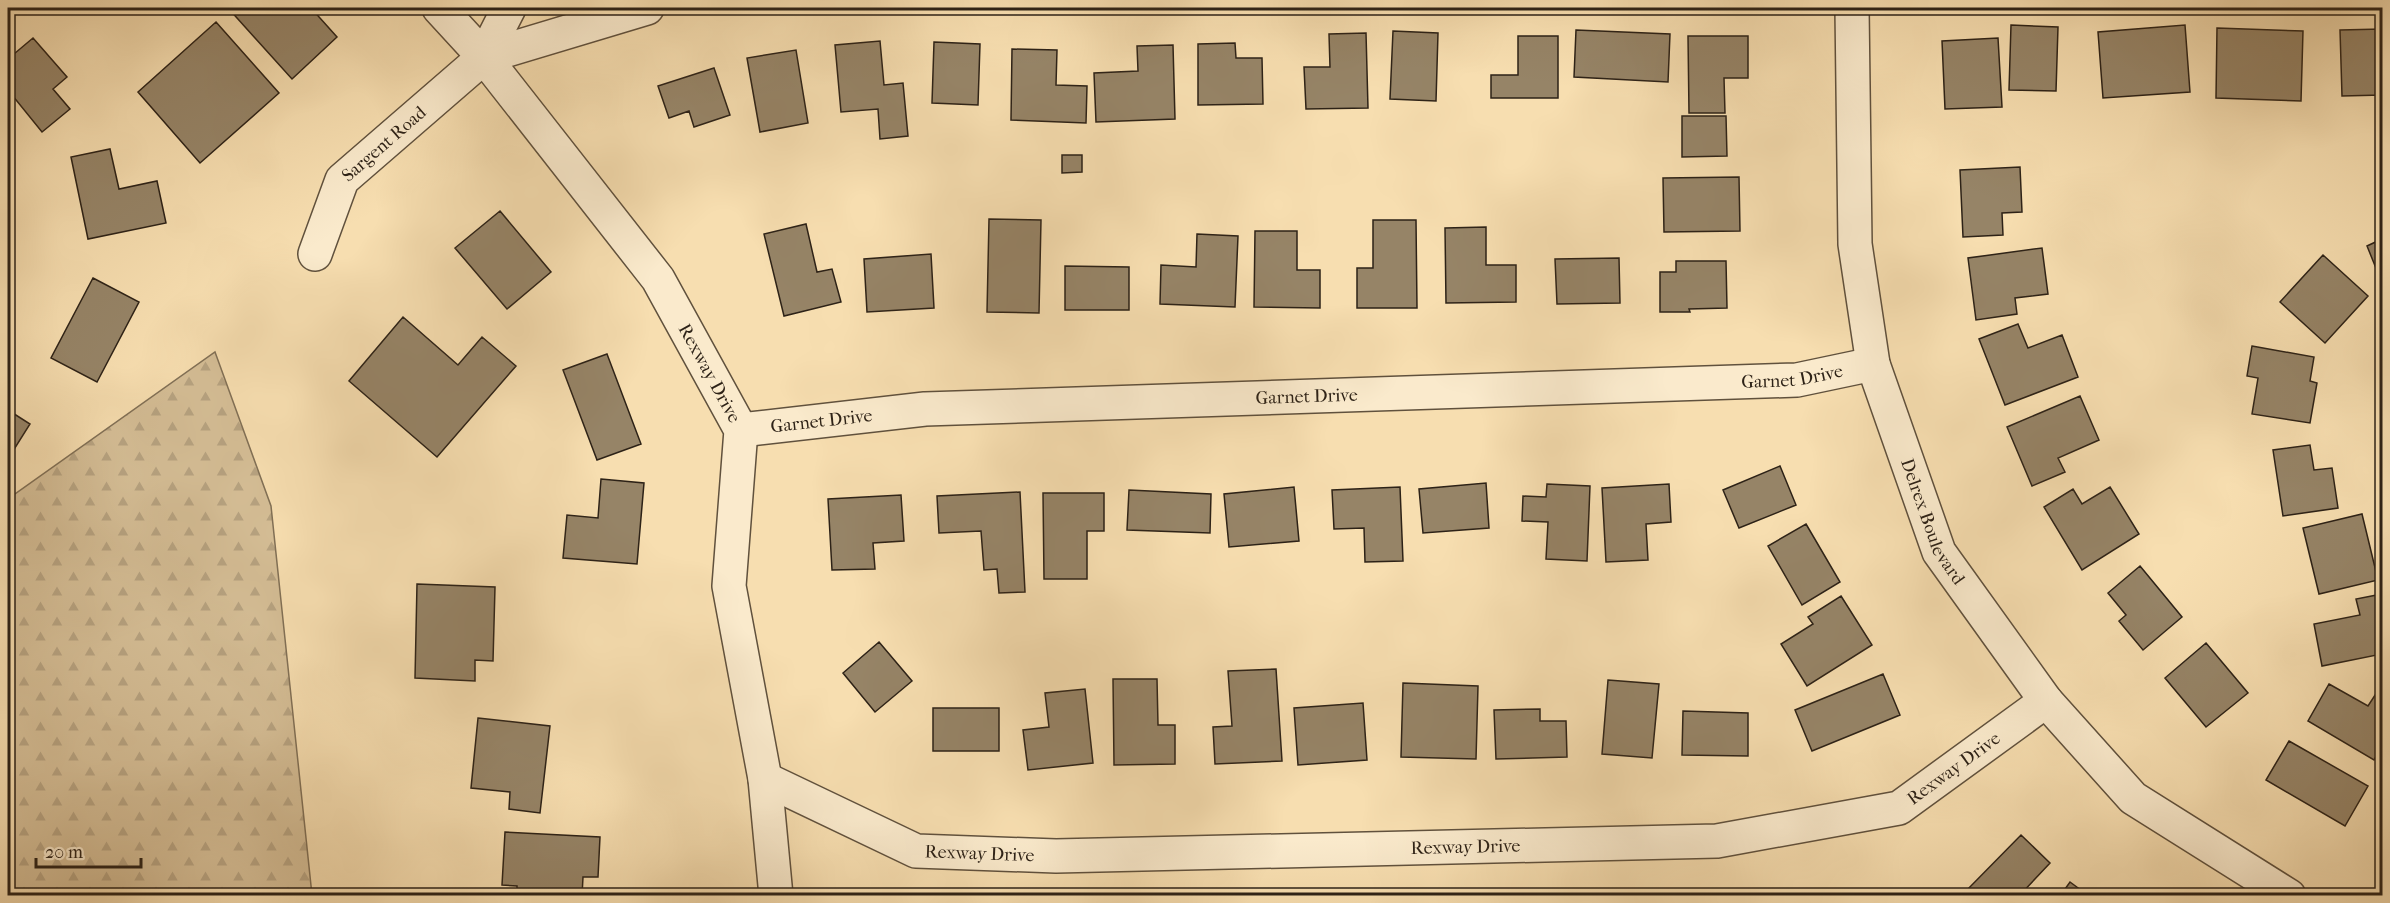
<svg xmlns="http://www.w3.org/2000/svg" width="2390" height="903" font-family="'IM FELL French Canon',serif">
  <defs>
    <pattern id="forest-firs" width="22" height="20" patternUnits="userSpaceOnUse" patternTransform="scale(1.5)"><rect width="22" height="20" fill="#d5be96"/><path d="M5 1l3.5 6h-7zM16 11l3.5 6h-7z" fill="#b7a381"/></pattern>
  </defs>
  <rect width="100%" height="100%" fill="#f7deb0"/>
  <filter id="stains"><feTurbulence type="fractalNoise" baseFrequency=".00333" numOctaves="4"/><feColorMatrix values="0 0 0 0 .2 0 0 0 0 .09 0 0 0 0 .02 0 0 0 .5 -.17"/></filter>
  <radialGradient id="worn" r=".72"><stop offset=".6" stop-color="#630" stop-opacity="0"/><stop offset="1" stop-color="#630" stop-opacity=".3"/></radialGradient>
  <path fill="url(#forest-firs)" stroke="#817056" stroke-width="1.5" d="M215,352L271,506L312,895H8V499Z"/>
  <path fill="#968467" stroke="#2d2217" stroke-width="1.5" d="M228,8H311L337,37L292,79Z
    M216,22L279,93L200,163L138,92Z
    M2011,25L2058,27L2056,91L2009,90Z
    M2185,25L2190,92L2103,98L2098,32Z
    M2217,28L2303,31L2301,101L2216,98Z
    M2382,29V95L2342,96L2340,30Z
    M1576,30L1670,34L1668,82L1574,77Z
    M1393,31L1438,33L1436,101L1390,99Z
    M1366,33L1368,108L1306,109L1304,67H1330L1329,34Z
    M1518,36H1558V98H1491V75H1518Z
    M1688,36H1748V78H1724L1725,113H1689Z
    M33,38L67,77L53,89L70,109L42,132L8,90V59Z
    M1998,38L2002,107L1945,109L1942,41Z
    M880,41L884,85L903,83L908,136L880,139L878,109L841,112L835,45Z
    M934,42L980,44L978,105L932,103Z
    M1235,43L1236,58H1262L1263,104L1198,105V44Z
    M1173,45L1175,119L1096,122L1094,73L1138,71L1137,46Z
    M1012,49L1057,50L1056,85L1087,86L1086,123L1011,120Z
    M796,50L808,123L760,132L747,58Z
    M714,68L730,115L694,127L689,111L669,118L658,86Z
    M1682,116H1726L1727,156L1682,157Z
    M110,149L119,189L157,181L166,223L88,239L71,157Z
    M1062,155H1082V172L1062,173Z
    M2020,167L2022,212L2002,213L2003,235L1963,237L1960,170Z
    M1739,177L1740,231L1664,232L1663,178Z
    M500,211L551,272L507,309L455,248Z
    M989,219L1041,220L1039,313L987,312Z
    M1373,220H1416L1417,308H1357V268H1373Z
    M806,224L817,272L832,269L841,302L784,316L764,234Z
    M1486,227V265H1516V302L1446,303L1445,228Z
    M1255,231H1297V270H1320V308L1254,307Z
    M1197,234L1238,236L1235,307L1160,304L1161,265L1196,267Z
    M2382,239V283L2367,246Z
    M2042,248L2048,294L2015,298L2017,314L1976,320L1968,258Z
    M931,254L934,308L867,312L864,259Z
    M2323,255L2368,296L2325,343L2280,302Z
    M1619,258L1620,303L1557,304L1555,259Z
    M1676,261H1726L1727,308L1689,309L1690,312H1660V272H1676Z
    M1065,266L1129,267V310H1065Z
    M93,278L139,302L97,382L51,358Z
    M403,317L458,365L482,337L516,366L437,457L349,381Z
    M2018,324L2028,348L2062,335L2078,377L2005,405L1979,339Z
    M2252,346L2314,357L2310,381L2317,383L2310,423L2252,414L2258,378L2247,376Z
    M607,354L641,444L597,460L563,370Z
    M2080,396L2099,440L2058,458L2065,472L2032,486L2007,427Z
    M8,410L30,424L8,459Z
    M2310,445L2314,470L2332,468L2338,508L2283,516L2273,450Z
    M1780,466L1796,505L1739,528L1723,490Z
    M601,479L644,483L637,564L563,558L567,515L598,518Z
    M1486,483L1489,528L1423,533L1419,489Z
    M1547,484L1590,486L1587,561L1546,559L1548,522L1522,521L1523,496L1546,497Z
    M1669,484L1671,522L1646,524L1648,560L1606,562L1602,488Z
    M1294,487L1299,541L1229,547L1224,494Z
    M1400,487L1403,561L1365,562L1364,528L1334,529L1332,490Z
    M2110,487L2139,534L2082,570L2044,507L2073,489L2082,504Z
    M1129,490L1211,494L1210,533L1127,530Z
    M1020,492L1025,592L999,593L997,569L984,570L981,531L939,533L937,496Z
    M1043,493H1104V531H1087V579H1044Z
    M901,495L904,541L873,543L875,569L832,570L828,499Z
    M2362,514L2378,580L2319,594L2303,528Z
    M1806,524L1840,582L1802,605L1768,546Z
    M2140,566L2182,617L2143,650L2119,621L2126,615L2108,593Z
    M417,584L495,587L493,661L475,660V681L415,678Z
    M2382,594V654L2322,666L2314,624L2360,615L2356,599Z
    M1841,596L1872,645L1807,686L1781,644L1813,624L1808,617Z
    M879,642L912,681L875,712L843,673Z
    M2206,643L2248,693L2206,727L2165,678Z
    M1276,669L1282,761L1215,764L1213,727L1232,726L1228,671Z
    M1883,674L1900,715L1812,751L1795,710Z
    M1113,679H1157L1158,725H1175V764L1114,765Z
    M1608,680L1659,684L1652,758L1602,754Z
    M1403,683L1478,686L1476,759L1401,757Z
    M2329,684L2368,706L2379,689L2382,691V745L2374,760L2308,721Z
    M1085,689L1093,763L1028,770L1023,730L1049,727L1045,693Z
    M1363,703L1367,760L1298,765L1294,708Z
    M933,708H999V751H933Z
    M1540,709V721H1566L1567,757L1496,759L1494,710Z
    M1683,711L1748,713V756L1682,755Z
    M478,718L550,726L540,813L509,809L510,792L471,788Z
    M2289,741L2368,786L2345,826L2266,780Z
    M505,832L600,837L598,877H583L582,896H517V886L502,885Z
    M2021,835L2050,863L2019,896L1963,894Z
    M2070,882L2089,896H2060Z"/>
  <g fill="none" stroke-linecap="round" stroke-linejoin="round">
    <defs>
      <g id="minor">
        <path id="s1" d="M439,8L484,57L658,279L741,430L729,586L765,779L776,896"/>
        <path id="s2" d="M1852,8L1855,244L1873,364L1939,552L2046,701L2133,798L2289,896"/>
        <path d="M484,57L647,8"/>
        <path id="s3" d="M315,254L342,180L484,57L509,8"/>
        <path id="s4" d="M741,430L925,409L1797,380L1873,364"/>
        <path id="s5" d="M765,779L916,851L1056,856L1717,841L1899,808L2046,701"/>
      </g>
    </defs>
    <use href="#minor" stroke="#60513d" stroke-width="36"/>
    <use href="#minor" stroke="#faeacc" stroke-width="33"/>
  </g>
  <g text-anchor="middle" stroke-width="5" stroke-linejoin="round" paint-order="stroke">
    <g font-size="18" fill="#2d2217" stroke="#faeacc">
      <text dy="6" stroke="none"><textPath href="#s3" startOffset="134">Sargent Road</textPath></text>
      <text dy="6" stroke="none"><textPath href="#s1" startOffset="456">Rexway Drive</textPath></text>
      <text dy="6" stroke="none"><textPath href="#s4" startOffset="1053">Garnet Drive</textPath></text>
      <text dy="6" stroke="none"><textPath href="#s4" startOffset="567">Garnet Drive</textPath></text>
      <text dy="6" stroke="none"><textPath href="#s4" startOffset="81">Garnet Drive</textPath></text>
      <text dy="6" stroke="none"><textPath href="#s2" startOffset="526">Delrex Boulevard</textPath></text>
      <text dy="6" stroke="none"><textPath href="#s5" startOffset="1221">Rexway Drive</textPath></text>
      <text dy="6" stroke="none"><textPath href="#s5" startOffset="717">Rexway Drive</textPath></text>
      <text dy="6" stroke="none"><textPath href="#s5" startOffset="231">Rexway Drive</textPath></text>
    </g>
  </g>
  <rect width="2390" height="903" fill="none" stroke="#f7deb0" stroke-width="30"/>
  <rect x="9" y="9" width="2372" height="885" fill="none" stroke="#2d2217" stroke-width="3"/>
  <rect x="15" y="15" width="2360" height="873" fill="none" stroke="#2d2217" stroke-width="1.5"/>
  <path d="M36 858v9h105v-9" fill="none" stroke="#2d2217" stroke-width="3"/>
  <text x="45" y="858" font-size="18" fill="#2d2217" stroke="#faeacc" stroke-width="4.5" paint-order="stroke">20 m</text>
  <rect width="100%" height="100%" filter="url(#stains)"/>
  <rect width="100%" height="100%" fill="url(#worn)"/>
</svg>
